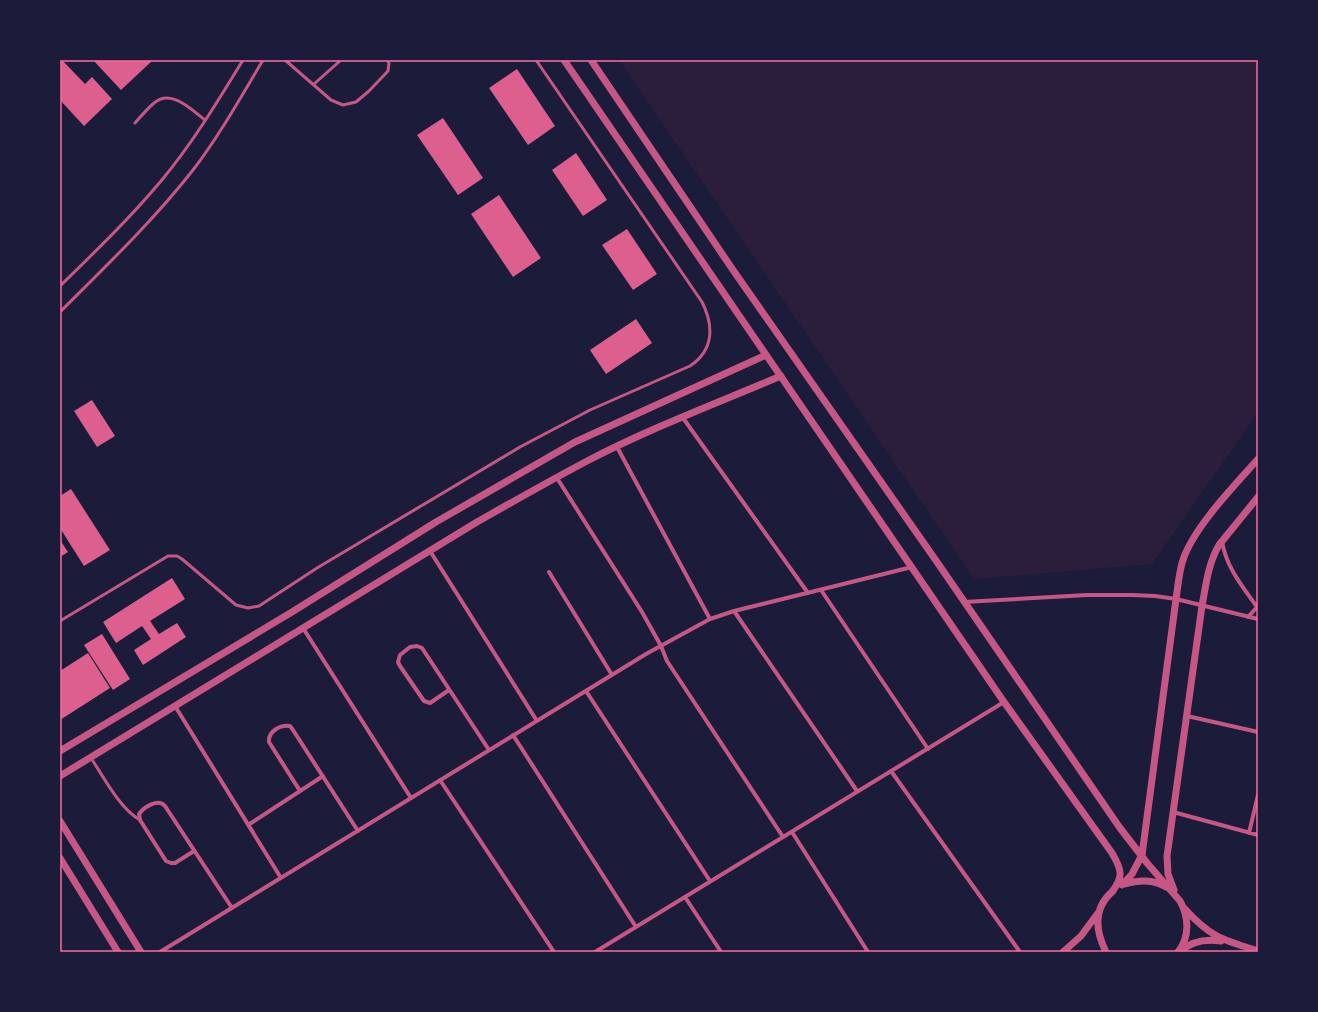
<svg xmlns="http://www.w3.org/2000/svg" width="1318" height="1012" font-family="Poppins,sans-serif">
  <rect width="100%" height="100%" fill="#1b1b3a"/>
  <path fill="#2a1e3b" d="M619,60H1258V412L1152,564L974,579Z"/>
  <path fill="#dd5f8e" d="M60,60H62L85,84L92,77L112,99L84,126L60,100Z
    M93,60H153L121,90Z
    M517,69L555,126L528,145L489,88Z
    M443,118L483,178L458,195L417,135Z
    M576,153L607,200L583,216L552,170Z
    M499,195L541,258L513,277L471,214Z
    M627,229L657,274L633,290L602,245Z
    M636,319L652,343L606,374L590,350Z
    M92,400L115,436L97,447L74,411Z
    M71,489L110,550L84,566L60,528V496Z
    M60,540L68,552L60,557Z
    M172,578L185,599L150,621L159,634L177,623L186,637L143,665L134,650L151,639L142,626L116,643L103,622Z
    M102,634L130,679L113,690L84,645Z
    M88,653L110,688L60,720V671Z"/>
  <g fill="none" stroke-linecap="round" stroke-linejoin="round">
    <path stroke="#c65784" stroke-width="3" d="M285,60L331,100L343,105L356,102L369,91L388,71L389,63L387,60
      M314,84L341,60
      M135,123C141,116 147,109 154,103C171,88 192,110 205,120
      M60,286C95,252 130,218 161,181C192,144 218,101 243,60
      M60,312C106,266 153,221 193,170C219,136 241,97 263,60
      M60,621L168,556H177L182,559L236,605L248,608L259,606L317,568L520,447L590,410L690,366C714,350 714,326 702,302L536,60
      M91,758C103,776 120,809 140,820"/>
    <path stroke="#c65784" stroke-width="4" d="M683,418L808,593
      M617,447L710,619
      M557,478L642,612L661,646L667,661L783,837
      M1222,541C1226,567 1242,586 1257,607
      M430,551L537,721
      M549,572L612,675
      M821,590L928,749
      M964,602L1087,595H1132L1155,596L1176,599L1258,619
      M734,611L857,791
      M1248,617L1258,606
      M303,628L411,798
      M449,690L430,703L424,701L400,666L398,662L400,655L410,647L417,646L422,648L489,750
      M586,691L710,881
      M175,706L281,878
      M1187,716L1258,732
      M513,735L636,927
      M891,771L1020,952
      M440,780L554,952
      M300,791L269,742C268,731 280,725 290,726L293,730L358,831
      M1173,812L1258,835
      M248,825L323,776
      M792,832L868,952
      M1249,833L1258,795
      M194,851L175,863H171L166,861L140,820L139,814C144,807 158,798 165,806L232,908
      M685,897L721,952
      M160,952L646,654L710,619L734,611L912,567
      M595,952L1004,702"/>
    <path stroke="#c65784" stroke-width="7" d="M564,60L1004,702L1112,853C1122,870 1124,877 1111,893
      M591,60L733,270L937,562L1120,828L1147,863L1180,901C1189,917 1190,937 1178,952
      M60,751L292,612L436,522L575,442L766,355
      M60,776L477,522C514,501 551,480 589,460C651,428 717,403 781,376
      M60,821L141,952
      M60,858L118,952
      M1124,884C1139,880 1152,879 1166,887
      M1122,885L1132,874L1142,855L1176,599C1178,586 1179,570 1184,557C1196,525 1235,485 1258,459
      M1174,890L1168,874L1167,856L1202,606C1206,585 1208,564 1219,545L1258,497
      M1185,909C1210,937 1223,940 1258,951
      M1181,951C1192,941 1207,939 1221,941
      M1063,952L1081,936L1098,913
      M1106,952C1095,930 1093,908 1113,891"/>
  </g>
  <rect width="1318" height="1012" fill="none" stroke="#1b1b3a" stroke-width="122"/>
  <rect x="61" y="61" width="1196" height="890" fill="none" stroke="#ff6b9d" stroke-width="1.5"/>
</svg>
